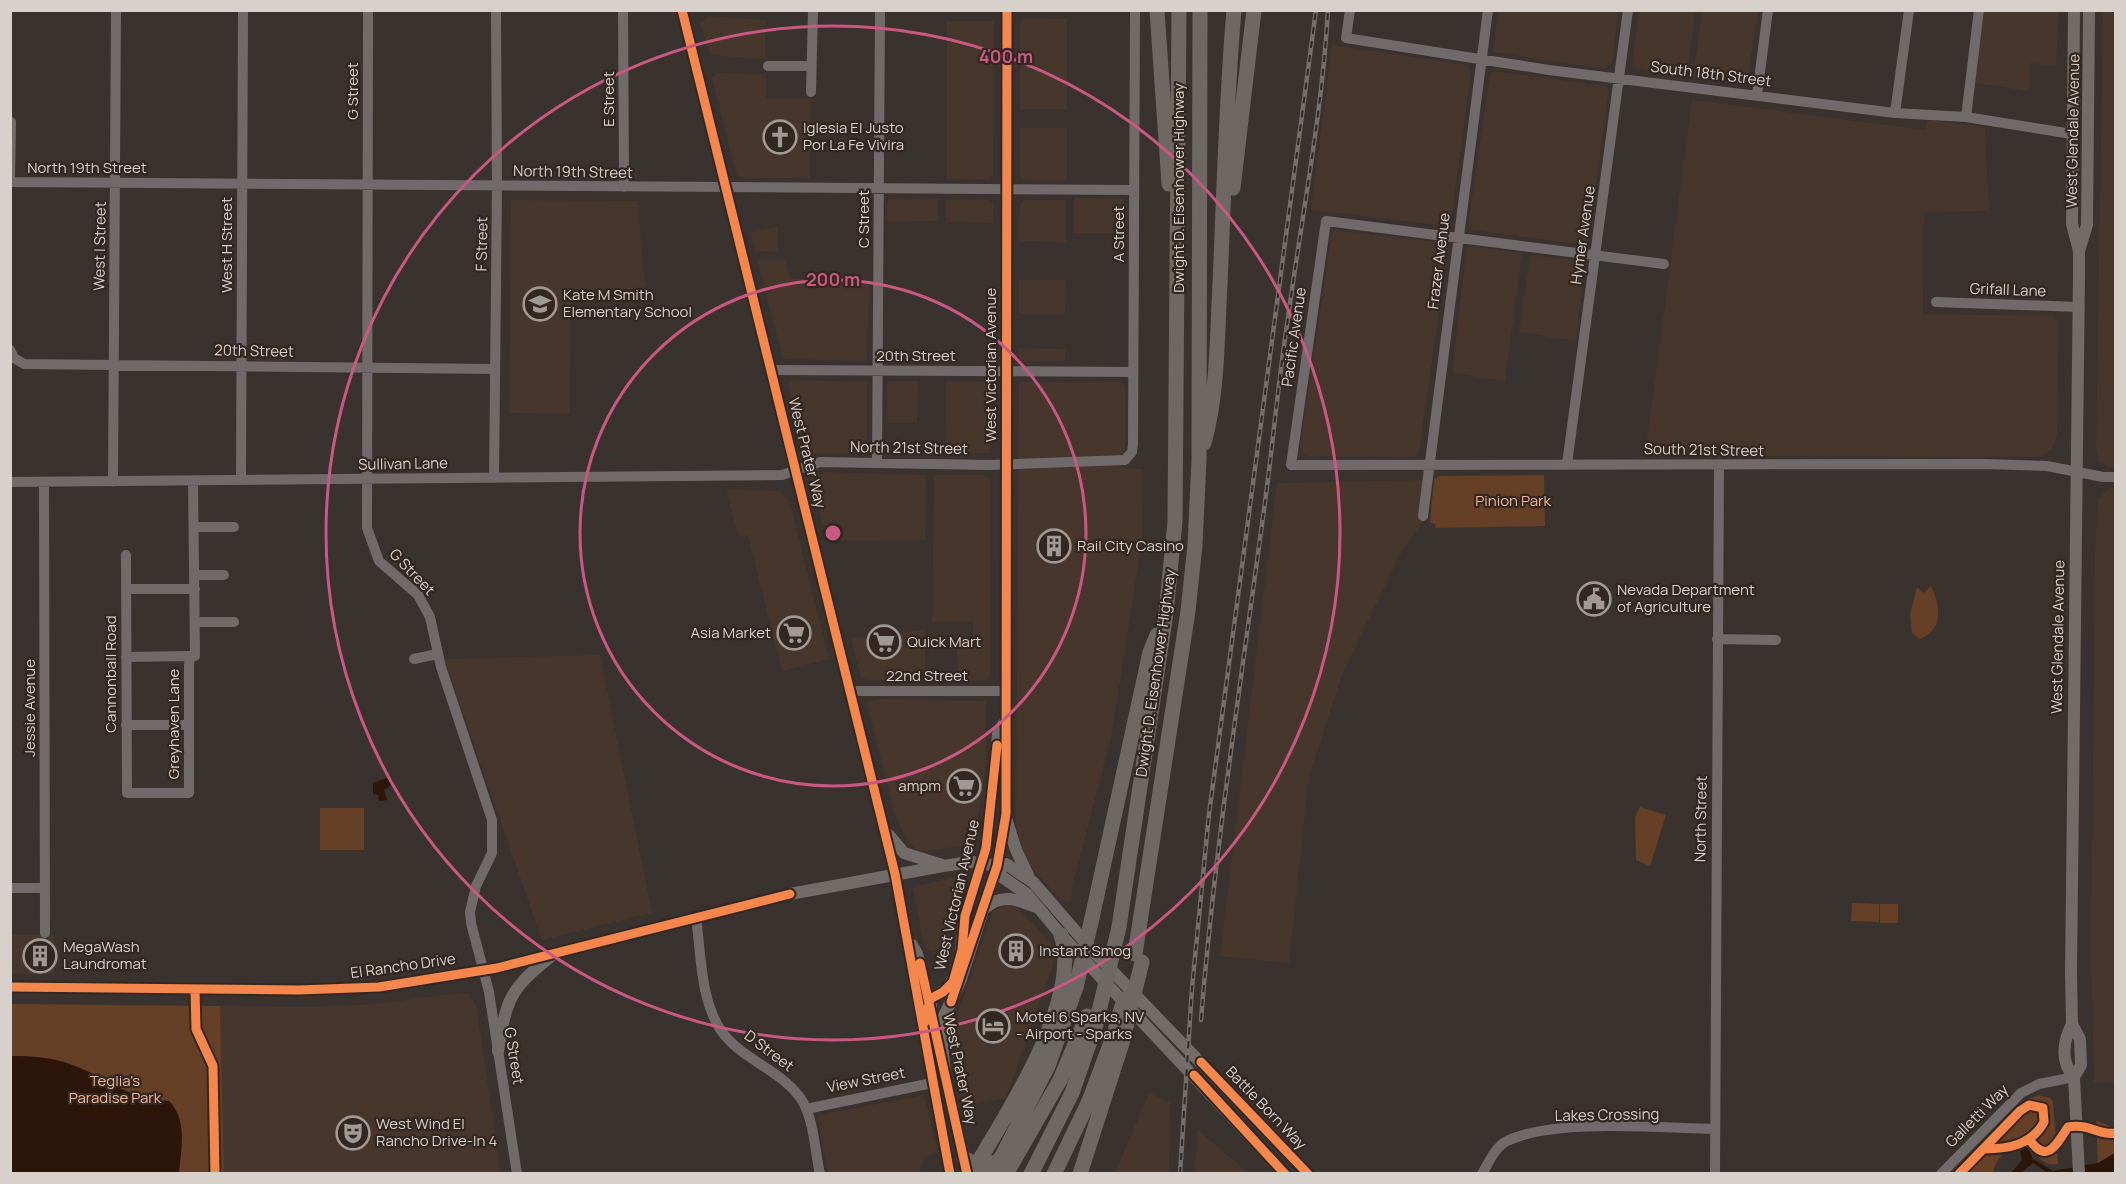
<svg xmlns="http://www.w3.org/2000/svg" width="2126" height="1184" font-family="Manrope,sans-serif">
  <rect width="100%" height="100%" fill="#3a322e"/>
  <path fill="#47362c" d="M1498,11H1619L1612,63L1606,69L1493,52Z
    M1639,11H1695L1687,77L1632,67Z
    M1702,11H1758L1747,82L1693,77Z
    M1984,11H2059L2056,66L2030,63L2028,91L1975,83Z
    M2103,11H2116L2115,467H2107L2098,460L2096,450Z
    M709,16L765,20V59L710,55L700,23Z
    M1025,18L1067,19V109H1020V22Z
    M947,21H994L993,176L989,179H947Z
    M1332,45L1467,65L1471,72L1451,222L1447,226L1311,210Z
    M1494,71L1606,86L1609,90L1588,243L1584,245L1472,230L1468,224L1490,74Z
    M717,73L766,74V98H811L810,178H747L737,176L712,78Z
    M1692,100L1926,130L1928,120L1985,127L1989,211L1924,212L1923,314L2054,316L2059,322L2057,434L2052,449L2041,457L1645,456Z
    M1020,128H1067V180H1026L1020,176Z
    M1074,198L1124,199L1126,233H1074Z
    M890,199H938V221L887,222V202Z
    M511,200L638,201L645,289H571L570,414L509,413Z
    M946,200H988L993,204V223L946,222Z
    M1024,200H1066V242L1019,241L1020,204Z
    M778,226V252L755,251L750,232Z
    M1336,230L1444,243L1448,247L1419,453L1415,457L1307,456L1302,453L1300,447L1332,232Z
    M1467,246L1522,253L1505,381L1452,373Z
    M1530,255L1582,261L1585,264L1576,341L1519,332Z
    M757,260H785L791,279L869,281L867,361L783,359Z
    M1019,280H1066L1065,314H1019Z
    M1019,348L1065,349V361H1022L1019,359Z
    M793,380L867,382V454H809L804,451L788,385Z
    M890,381H918L917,423H887V384Z
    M946,381L991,382L990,453L945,454Z
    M1022,382H1121L1125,387V468L1143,469L1142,541L1111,738L1073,883L1071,899L1064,903L1035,872L1027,860L1021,848L1016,824L1019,384Z
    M823,472L926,475L925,540L827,541L811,479L814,475H822Z
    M934,475H984L990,479V677L987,680L958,681L957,648H973V622H932Z
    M1430,480L1422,523L1402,551L1343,672L1309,777L1289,963L1220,956L1277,483Z
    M2110,488H2116L2115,1083L2094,1082L2091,955L2095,552L2098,499Z
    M726,489L779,491L789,500L829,659L782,671L748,535L738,537Z
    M925,630V681L868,680L861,678L851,639Z
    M600,655L652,913L542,940L444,659Z
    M875,699L986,701V763L974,844L926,851L916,849L906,840L894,812L867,704Z
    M957,877L964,878V886L942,947L931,952L924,946L913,887Z
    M1005,904L1019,909L1056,948L1052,968L1006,1098L963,1106L955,1051L958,1012L993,911Z
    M10,935H54V974H11Z
    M458,993L469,994L476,1005L501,1173H224L220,1006L312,1007L376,1004Z
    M1149,1093L1170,1102L1169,1173H1115Z
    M924,1095L938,1153L925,1156L919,1173H828L818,1115Z
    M1197,1129L1248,1173H1195Z"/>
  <path fill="#663f27" d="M1544,475L1545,526L1435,528L1436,524L1430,523L1434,479L1439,476Z
    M1931,586C1940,606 1945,628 1920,639L1912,633L1910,614L1917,587L1924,593Z
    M1640,807L1666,815L1650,866L1636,860L1635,817Z
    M320,808H364V850H320Z
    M1852,903L1879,904V922L1851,921Z
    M1880,904H1898V923H1880Z
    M11,1004L220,1006L224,1173L11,1174Z
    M2039,1095L2050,1098L2053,1102L2058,1164C2042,1167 2036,1154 2028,1143C2010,1150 1997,1153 1993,1173H1951L2022,1101Z
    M2096,1120L2111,1127L2115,1126V1153L2098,1163Z"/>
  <path fill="#2b1609" d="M389,777L393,781L391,785L384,790L387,800L379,801L378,795L373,794V783Z
    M11,1056C31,1056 51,1057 70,1064C109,1078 123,1098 169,1101C188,1120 181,1149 179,1173H11Z
    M2027,1146L2033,1159L2053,1171L2098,1163L2115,1153V1173H2048L2033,1163L2021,1173L2010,1174L2022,1160L2020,1151Z"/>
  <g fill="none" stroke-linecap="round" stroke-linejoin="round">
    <path stroke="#706b6a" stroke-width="10" d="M368,10L367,528L379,561L418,595L430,617L441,667L492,820V853L476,886L470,912L471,923L489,992L517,1174
      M623,10L624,187
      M1350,10L1346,38L1549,70L1895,113L1966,117L2072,134
      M768,66H811
      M811,92L813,10
      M1757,95L1768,10
      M1895,113L1909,10
      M1966,117L1979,10
      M10,178L11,122
      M10,182L1134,190
      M1664,264L1326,221L1291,465L1983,464L2047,466L2103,477H2116
      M1936,302L2079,307
      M10,350L14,358L24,364L495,369
      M771,370L1133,372
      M877,462L880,10
      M1567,464L1628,10
      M494,478L497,186L496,10
      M241,480L243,10
      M10,482L782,475L820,462L990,465L1125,460L1132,452L1133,444L1135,10
      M44,482L45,933
      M113,482L116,10
      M1423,516L1488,10
      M194,527H234
      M126,555L127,793H189V665L190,656H195L193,481
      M195,575H224
      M126,589H195
      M195,622H234
      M1717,639L1776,640
      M126,657L190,656
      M414,659L437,654
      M850,691H1005
      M126,725H189
      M10,888H45
      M696,917C701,953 700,997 720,1029C740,1060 784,1070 803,1102C814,1122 815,1151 820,1174
      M195,989L196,1029L213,1066L215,1174
      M806,1109L932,1083
      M1482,1174C1489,1162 1495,1147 1507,1141C1555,1118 1659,1128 1714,1129
      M1715,1174L1719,466
      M1941,1174L2021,1093L2039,1084L2074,1077"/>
    <path stroke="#716c69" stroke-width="12" d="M682,10L895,874L950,1174
      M2074,10L2072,224L2079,251V274L2071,972L2072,1024L2080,1039L2081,1065L2074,1077L2079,1174
      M2079,251L2087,225L2089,10
      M1007,821L1016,850L1028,875
      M889,835L904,853L942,865
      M997,866L1002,877L1027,894L1061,935L1285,1174
      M984,909C1001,893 1016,899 1036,907
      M912,945L917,954L931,1006
      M960,959L965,916L986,848L998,734L1005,721
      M10,987L299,990L379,987L497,968L790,894L943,866L971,862L997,866L1006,864L1033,882L1091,949L1308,1174
      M924,1023L930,999L948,988L955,976
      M2072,1024C2063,1041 2060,1062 2074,1077
      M498,1051C507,999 508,991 550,957
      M943,1067L966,1167
      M945,1074L940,1025L961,979L997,866L1006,814L1007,10"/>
    <path stroke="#6e6865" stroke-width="15" d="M1157,10L1169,184
      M1233,188L1254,10
      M1204,443C1218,393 1217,336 1220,284C1224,193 1226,102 1234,10
      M1092,918L1150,652L1157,635
      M1119,927L1166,613L1175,522L1179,10
      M1135,954L1188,611L1195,545L1199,460L1200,10
      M986,1149C1017,1098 1081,993 1061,935
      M964,1158L975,1164L989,1162
      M988,1174L1002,1156L1048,1066L1076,987
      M1006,1174L1060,1080L1087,1016
      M1031,1174L1072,1093L1096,1024
      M1054,1174L1089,1101L1114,1034
      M1080,1174L1122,1043"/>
    <defs>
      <path id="rail" d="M1201,1020C1215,846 1242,675 1265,502C1273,443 1278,384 1287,325C1301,220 1322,116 1328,10
        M1180,1174L1192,988L1209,814L1316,10"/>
    </defs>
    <use href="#rail" stroke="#746e6d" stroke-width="4.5"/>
    <use href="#rail" stroke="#332721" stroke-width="2" stroke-dasharray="7" stroke-linecap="butt"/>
    <path stroke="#6e6865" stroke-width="15" d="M1076,987L1092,918
      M1096,1024L1119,927
      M1114,1034L1124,999
      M1122,1043L1142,962
      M971,1174L986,1149"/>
    <defs>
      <path id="cycleway" d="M682,10L895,874L950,1174
        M920,963L967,1174
        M10,987L299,990L379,987L497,968L790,894
        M195,989L196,1029L213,1066L215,1174
        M951,1002L997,866L1006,814L1007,10
        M925,1022L930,999L943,992L953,982L962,950L965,916L986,848L997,745
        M1201,1062L1308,1174
        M1194,1075L1285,1174
        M2029,1139C2047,1165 2056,1145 2068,1127C2090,1123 2098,1136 2116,1133
        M1959,1174L2020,1111L2029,1105L2043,1108L2044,1122C2032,1145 2008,1149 1984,1149"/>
    </defs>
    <use href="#cycleway" stroke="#332721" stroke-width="13"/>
    <use href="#cycleway" stroke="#f5874c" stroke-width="9"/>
  </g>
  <g fill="none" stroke="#ca5882" stroke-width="3">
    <circle cx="833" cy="533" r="253"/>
    <circle cx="833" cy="533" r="507"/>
  </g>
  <defs>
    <symbol id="church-ring" viewBox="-11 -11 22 22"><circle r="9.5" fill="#332721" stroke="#a19994" stroke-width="1.5"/><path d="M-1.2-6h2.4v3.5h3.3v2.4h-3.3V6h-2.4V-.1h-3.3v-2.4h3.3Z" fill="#a19994"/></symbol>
    <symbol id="school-ring" viewBox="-11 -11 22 22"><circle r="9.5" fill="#332721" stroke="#a19994" stroke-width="1.5"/><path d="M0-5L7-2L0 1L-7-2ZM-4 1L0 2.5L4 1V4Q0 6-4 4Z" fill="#a19994"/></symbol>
    <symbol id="building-ring" viewBox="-11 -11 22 22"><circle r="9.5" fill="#332721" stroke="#a19994" stroke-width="1.5"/><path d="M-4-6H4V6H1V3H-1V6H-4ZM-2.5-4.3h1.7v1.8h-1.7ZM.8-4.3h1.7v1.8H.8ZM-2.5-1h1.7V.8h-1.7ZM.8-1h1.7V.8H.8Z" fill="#a19994"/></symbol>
    <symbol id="civic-ring" viewBox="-11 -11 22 22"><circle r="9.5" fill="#332721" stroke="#a19994" stroke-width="1.5"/><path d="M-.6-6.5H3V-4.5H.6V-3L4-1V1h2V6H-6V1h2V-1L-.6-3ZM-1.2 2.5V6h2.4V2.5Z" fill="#a19994"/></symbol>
    <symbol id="supermarket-ring" viewBox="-11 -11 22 22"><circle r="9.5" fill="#332721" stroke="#a19994" stroke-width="1.5"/><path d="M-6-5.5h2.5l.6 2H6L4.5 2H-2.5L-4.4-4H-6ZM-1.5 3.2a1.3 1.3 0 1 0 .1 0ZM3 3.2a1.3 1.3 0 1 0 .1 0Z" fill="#a19994"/></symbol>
    <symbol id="hotel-ring" viewBox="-11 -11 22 22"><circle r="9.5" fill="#332721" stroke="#a19994" stroke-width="1.5"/><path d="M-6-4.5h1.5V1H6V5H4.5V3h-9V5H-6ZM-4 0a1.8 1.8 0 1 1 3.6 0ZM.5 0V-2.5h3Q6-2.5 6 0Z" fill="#a19994"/></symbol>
    <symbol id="theatre-ring" viewBox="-11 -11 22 22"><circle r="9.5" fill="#332721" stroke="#a19994" stroke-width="1.5"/><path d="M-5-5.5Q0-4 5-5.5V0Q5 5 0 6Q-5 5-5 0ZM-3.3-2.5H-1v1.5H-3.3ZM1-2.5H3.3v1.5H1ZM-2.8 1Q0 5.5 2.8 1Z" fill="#a19994"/></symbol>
  </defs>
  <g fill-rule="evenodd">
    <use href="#church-ring" x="761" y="118" width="38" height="38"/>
    <use href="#school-ring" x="521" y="285" width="38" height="38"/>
    <use href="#building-ring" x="1035" y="527" width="38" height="38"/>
    <use href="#civic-ring" x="1575" y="580" width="38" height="38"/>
    <use href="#supermarket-ring" x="775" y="614" width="38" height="38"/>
    <use href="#supermarket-ring" x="865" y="623" width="38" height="38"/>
    <use href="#supermarket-ring" x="945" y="767" width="38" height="38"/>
    <use href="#building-ring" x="997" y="932" width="38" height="38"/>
    <use href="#building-ring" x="21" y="937" width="38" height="38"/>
    <use href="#hotel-ring" x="974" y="1007" width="38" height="38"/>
    <use href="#theatre-ring" x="334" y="1114" width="38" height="38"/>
  </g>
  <g text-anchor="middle" stroke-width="4.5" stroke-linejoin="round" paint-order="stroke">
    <g font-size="15" fill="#d8d0cb" stroke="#332721">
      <text transform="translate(1711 74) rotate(7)" y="5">South 18th Street</text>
      <text transform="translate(353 91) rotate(-90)" y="5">G Street</text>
      <text transform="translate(609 99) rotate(-90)" y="5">E Street</text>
      <text transform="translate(2073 131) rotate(-89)" y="5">West Glendale Avenue</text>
      <text x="87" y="173">North 19th Street</text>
      <text transform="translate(573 172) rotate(1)" y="5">North 19th Street</text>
      <text transform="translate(1179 188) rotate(-90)" y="5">Dwight D. Eisenhower Highway</text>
      <text transform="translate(864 219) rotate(-90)" y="5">C Street</text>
      <text transform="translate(1119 234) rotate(-90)" y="5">A Street</text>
      <text transform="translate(1583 235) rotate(-82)" y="5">Hymer Avenue</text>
      <text transform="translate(482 244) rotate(-89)" y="5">F Street</text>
      <text transform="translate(227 245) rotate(-90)" y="5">West H Street</text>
      <text transform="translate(100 246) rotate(-89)" y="5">West I Street</text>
      <text transform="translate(1439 261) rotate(-83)" y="5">Frazer Avenue</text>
      <text transform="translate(2008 290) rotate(2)" y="5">Grifall Lane</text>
      <text transform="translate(1294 337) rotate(-82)" y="5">Pacific Avenue</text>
      <text transform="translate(254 351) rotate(1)" y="5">20th Street</text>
      <text x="916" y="361">20th Street</text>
      <text transform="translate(991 365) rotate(-90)" y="5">West Victorian Avenue</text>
      <text transform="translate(909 448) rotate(1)" y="5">North 21st Street</text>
      <text transform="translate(1704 450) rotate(1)" y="5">South 21st Street</text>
      <text transform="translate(807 453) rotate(76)" y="5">West Prater Way</text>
      <text transform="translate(403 464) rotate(-1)" y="5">Sullivan Lane</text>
      <text transform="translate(412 572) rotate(46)" y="5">G Street</text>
      <text transform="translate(2058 637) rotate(-89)" y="5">West Glendale Avenue</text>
      <text transform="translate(1156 673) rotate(-82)" y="5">Dwight D. Eisenhower Highway</text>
      <text transform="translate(111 674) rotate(-90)" y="5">Cannonball Road</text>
      <text x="927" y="681">22nd Street</text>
      <text transform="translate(30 708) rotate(-90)" y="5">Jessie Avenue</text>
      <text transform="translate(174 724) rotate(-90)" y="5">Greyhaven Lane</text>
      <text transform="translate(1701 819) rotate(-89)" y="5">North Street</text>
      <text transform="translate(957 895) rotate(-77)" y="5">West Victorian Avenue</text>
      <text transform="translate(403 966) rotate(-8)" y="5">El Rancho Drive</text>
      <text transform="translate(769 1051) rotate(37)" y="5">D Street</text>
      <text transform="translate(514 1056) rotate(81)" y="5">G Street</text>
      <text transform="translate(960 1069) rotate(78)" y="5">West Prater Way</text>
      <text transform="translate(866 1080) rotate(-11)" y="5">View Street</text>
      <text transform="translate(1266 1108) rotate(46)" y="5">Battle Born Way</text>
      <text transform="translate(1607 1115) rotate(-1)" y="5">Lakes Crossing</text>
      <text transform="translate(1977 1116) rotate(-45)" y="5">Galletti Way</text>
    </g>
    <g font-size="15" fill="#d8d0cb" stroke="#332721" text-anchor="start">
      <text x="803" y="133">Iglesia El Justo<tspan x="803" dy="17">Por La Fe Vivira</tspan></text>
      <text x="563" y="300">Kate M Smith<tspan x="563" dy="17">Elementary School</tspan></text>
      <text x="1077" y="551">Rail City Casino</text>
      <text x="1617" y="595">Nevada Department<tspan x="1617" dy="17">of Agriculture</tspan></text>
      <text x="771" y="638" text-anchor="end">Asia Market</text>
      <text x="907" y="647">Quick Mart</text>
      <text x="941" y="791" text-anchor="end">ampm</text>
      <text x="63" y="952">MegaWash<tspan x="63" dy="17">Laundromat</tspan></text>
      <text x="1039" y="956">Instant Smog</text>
      <text x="1016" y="1022">Motel 6 Sparks, NV<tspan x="1016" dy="17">- Airport - Sparks</tspan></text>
      <text x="376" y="1129">West Wind El<tspan x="376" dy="17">Rancho Drive-In 4</tspan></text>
    </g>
    <g font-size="15" fill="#f3b491" stroke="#332721">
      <text x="1513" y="506">Pinion Park</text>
      <text x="115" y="1086">Teglia's<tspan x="115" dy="17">Paradise Park</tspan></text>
    </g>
  </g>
  <circle cx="833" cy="533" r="9" fill="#ca5882" stroke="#332721" stroke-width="3"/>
  <g font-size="18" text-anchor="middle" font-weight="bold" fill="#ca5882" stroke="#332721" stroke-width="4.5" stroke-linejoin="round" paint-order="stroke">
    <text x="1006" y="63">400 m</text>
    <text x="833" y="286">200 m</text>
  </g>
  <rect width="2126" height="1184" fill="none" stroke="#d8d0cb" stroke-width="24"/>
</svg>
